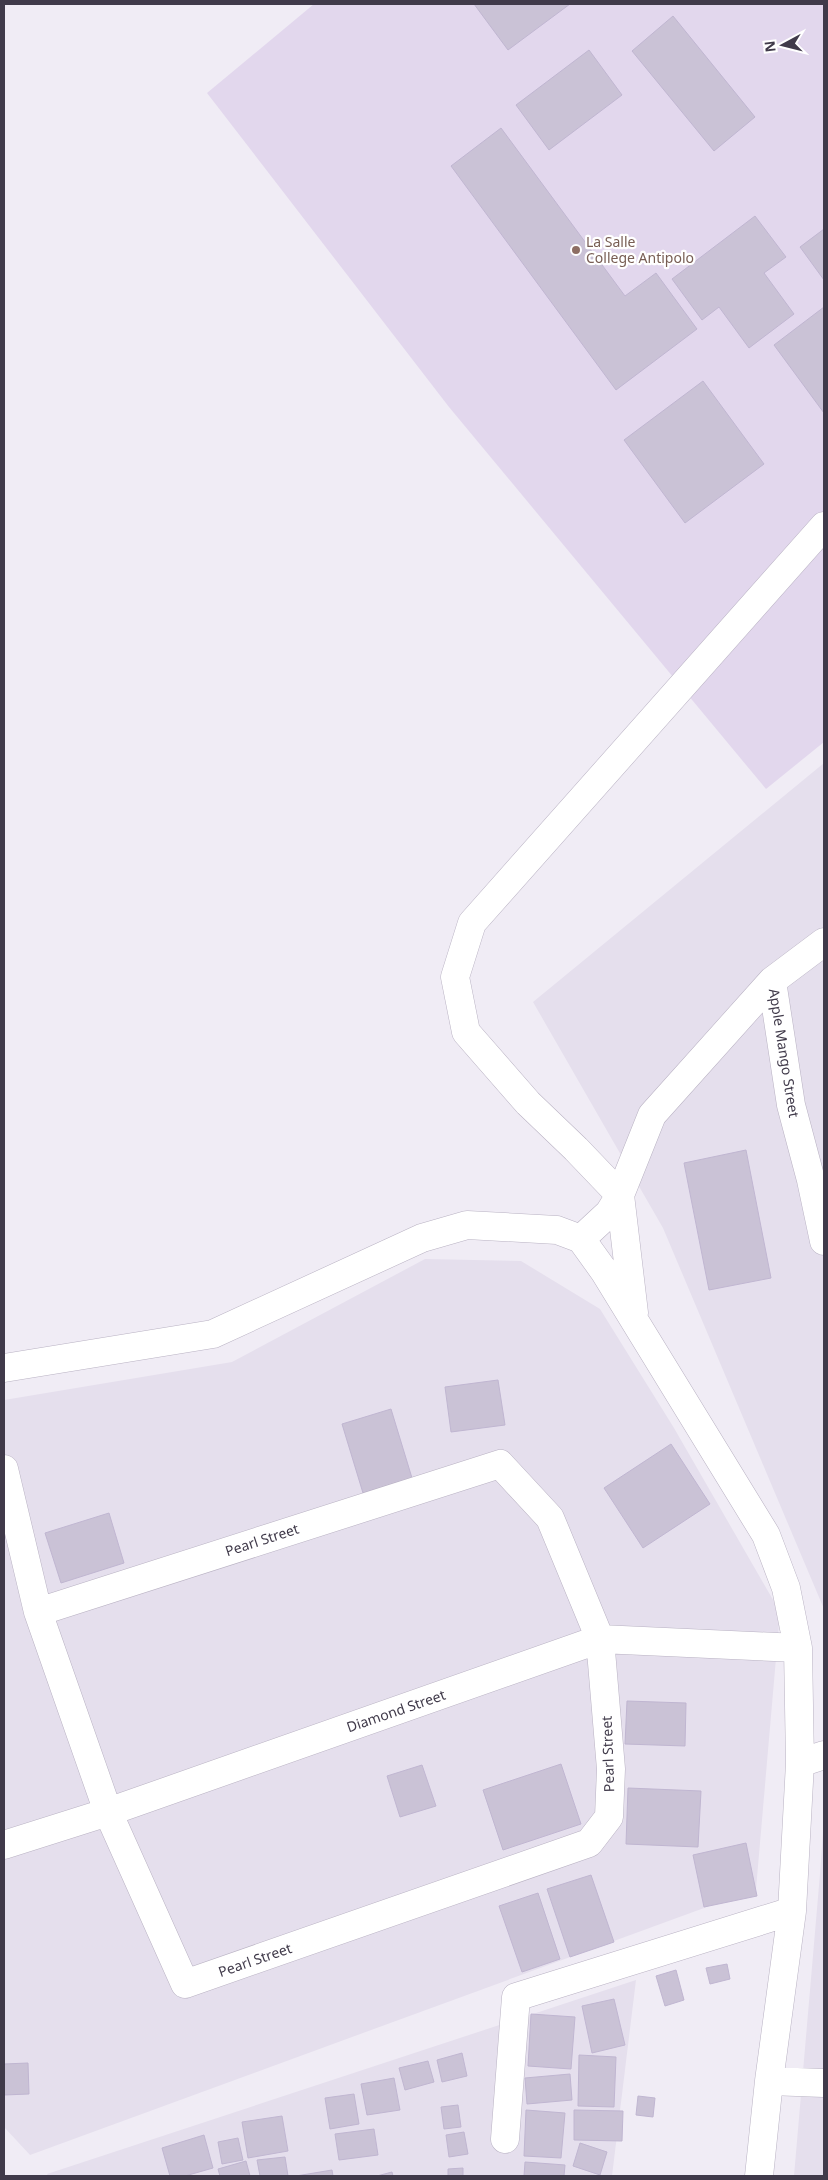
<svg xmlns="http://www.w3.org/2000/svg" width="828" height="2180" font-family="'Noto Sans',sans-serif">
  <rect width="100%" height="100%" fill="#f0ecf5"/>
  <path fill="#e5dfed" d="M824,763V1609L663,1228L533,1002Z
    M425,1259L521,1261L600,1309L674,1428L780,1612L756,1889L30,2155L4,2127V1400L232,1362Z
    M824,1818V2176H794L820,1874Z
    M636,1980L612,2176H48L47,2174Z"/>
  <path fill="#e2d7ed" d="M314,4H824V742L766,789L449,407L207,93Z"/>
  <path fill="#cac2d6" stroke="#c0b6d1" d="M474,4H570L508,50Z
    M673,16L755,117L714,151L632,51Z
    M589,50L622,95L549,150L516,105Z
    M501,128L625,296L656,273L697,329L616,390L451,166Z
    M755,216L786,257L764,273L794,314L749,348L719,307L702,320L672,279Z
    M824,229V280L800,247Z
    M824,307V413L774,345Z
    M703,381L764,464L685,523L624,440Z
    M746,1150L771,1278L709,1290L684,1163Z
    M498,1380L505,1425L451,1432L445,1387Z
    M391,1409L412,1478L363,1493L342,1424Z
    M671,1444L710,1504L643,1548L604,1488Z
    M109,1513L124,1563L61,1583L45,1533Z
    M627,1701L686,1703L685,1746L625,1744Z
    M561,1764L581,1824L503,1850L483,1790Z
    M422,1765L436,1806L400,1817L387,1776Z
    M628,1788L701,1791L698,1847L626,1844Z
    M746,1843L757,1896L704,1907L693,1855Z
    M591,1875L614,1942L570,1957L547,1889Z
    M538,1893L560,1959L522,1972L499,1906Z
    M727,1964L730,1979L710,1984L706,1968Z
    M676,1970L684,2000L665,2006L656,1976Z
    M614,1999L625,2045L592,2053L582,2006Z
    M531,2014L575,2017L571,2069L528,2066Z
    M462,2053L467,2076L442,2082L437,2060Z
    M579,2055L616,2057L614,2107L578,2106Z
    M428,2061L434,2082L405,2090L399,2068Z
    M28,2063L29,2094L4,2095V2064Z
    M570,2074L572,2100L527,2104L525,2078Z
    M394,2078L400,2110L367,2115L361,2084Z
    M354,2094L359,2124L330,2129L325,2098Z
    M638,2096L655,2098L653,2117L636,2115Z
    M458,2105L461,2127L444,2129L441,2107Z
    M526,2110L565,2113L561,2158L524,2156Z
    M574,2110L623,2111L622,2141L574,2140Z
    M282,2116L288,2151L248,2158L242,2122Z
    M374,2129L378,2155L339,2160L335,2134Z
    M464,2132L468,2154L449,2157L446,2135Z
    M204,2135L213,2168L185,2176H170L162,2148Z
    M238,2138L243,2160L222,2164L218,2142Z
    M580,2143L607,2152L600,2175L573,2166Z
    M285,2157L288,2176H260L257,2160Z
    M246,2161L250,2176H220L218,2169Z
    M525,2162L565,2165L564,2176H524Z
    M463,2168V2176H448V2169Z
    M332,2170L333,2176H296Z
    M392,2172L393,2176H377Z"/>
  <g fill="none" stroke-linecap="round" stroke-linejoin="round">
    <defs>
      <path id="minor" d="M772,981L791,1105L811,1180L824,1241
        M581,1239L609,1213L620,1195L652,1115L772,981L824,942
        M634,1313L620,1195L576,1149L528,1103L466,1032L455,977L472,923L824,526
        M4,1368L213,1334L422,1238L467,1225L557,1230L581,1239L604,1271L766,1535L786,1588L798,1648L800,1763L792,1911L769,2081L759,2176
        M4,1469L38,1612L108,1812L185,1984L589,1843L609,1817L611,1769L600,1639L550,1518L500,1464L38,1612
        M800,1763L824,1755
        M4,1845L108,1812L600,1639L798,1648
        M769,2081L824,2083
        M505,2139L516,1997L792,1911"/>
    </defs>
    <use href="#minor" stroke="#b9b2c3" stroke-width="29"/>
    <use href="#minor" stroke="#fff" stroke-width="28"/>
  </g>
  <circle fill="#8d6e63" stroke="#fff" stroke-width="2" cx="576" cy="250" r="5"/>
  <g text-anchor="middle" stroke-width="4.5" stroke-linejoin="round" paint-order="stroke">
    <g font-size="14" fill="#785e54" stroke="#fff" text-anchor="start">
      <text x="586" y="247">La Salle<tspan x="586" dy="16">College Antipolo</tspan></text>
    </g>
    <g font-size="14" fill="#403a4a" stroke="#fff">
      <text transform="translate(784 1053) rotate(81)" y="5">Apple Mango Street</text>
      <text transform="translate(262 1540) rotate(-18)" y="5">Pearl Street</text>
      <text transform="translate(396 1711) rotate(-19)" y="5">Diamond Street</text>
      <text transform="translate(608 1754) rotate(-92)" y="5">Pearl Street</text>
      <text transform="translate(255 1960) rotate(-19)" y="5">Pearl Street</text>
    </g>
  </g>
  <rect width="828" height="2180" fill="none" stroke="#403a4a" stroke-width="10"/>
  <g transform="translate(783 45) rotate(263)" stroke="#ffffff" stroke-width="4" paint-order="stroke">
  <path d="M0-4L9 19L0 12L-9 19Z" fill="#403a4a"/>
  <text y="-8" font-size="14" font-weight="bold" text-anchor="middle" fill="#403a4a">N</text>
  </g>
</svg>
